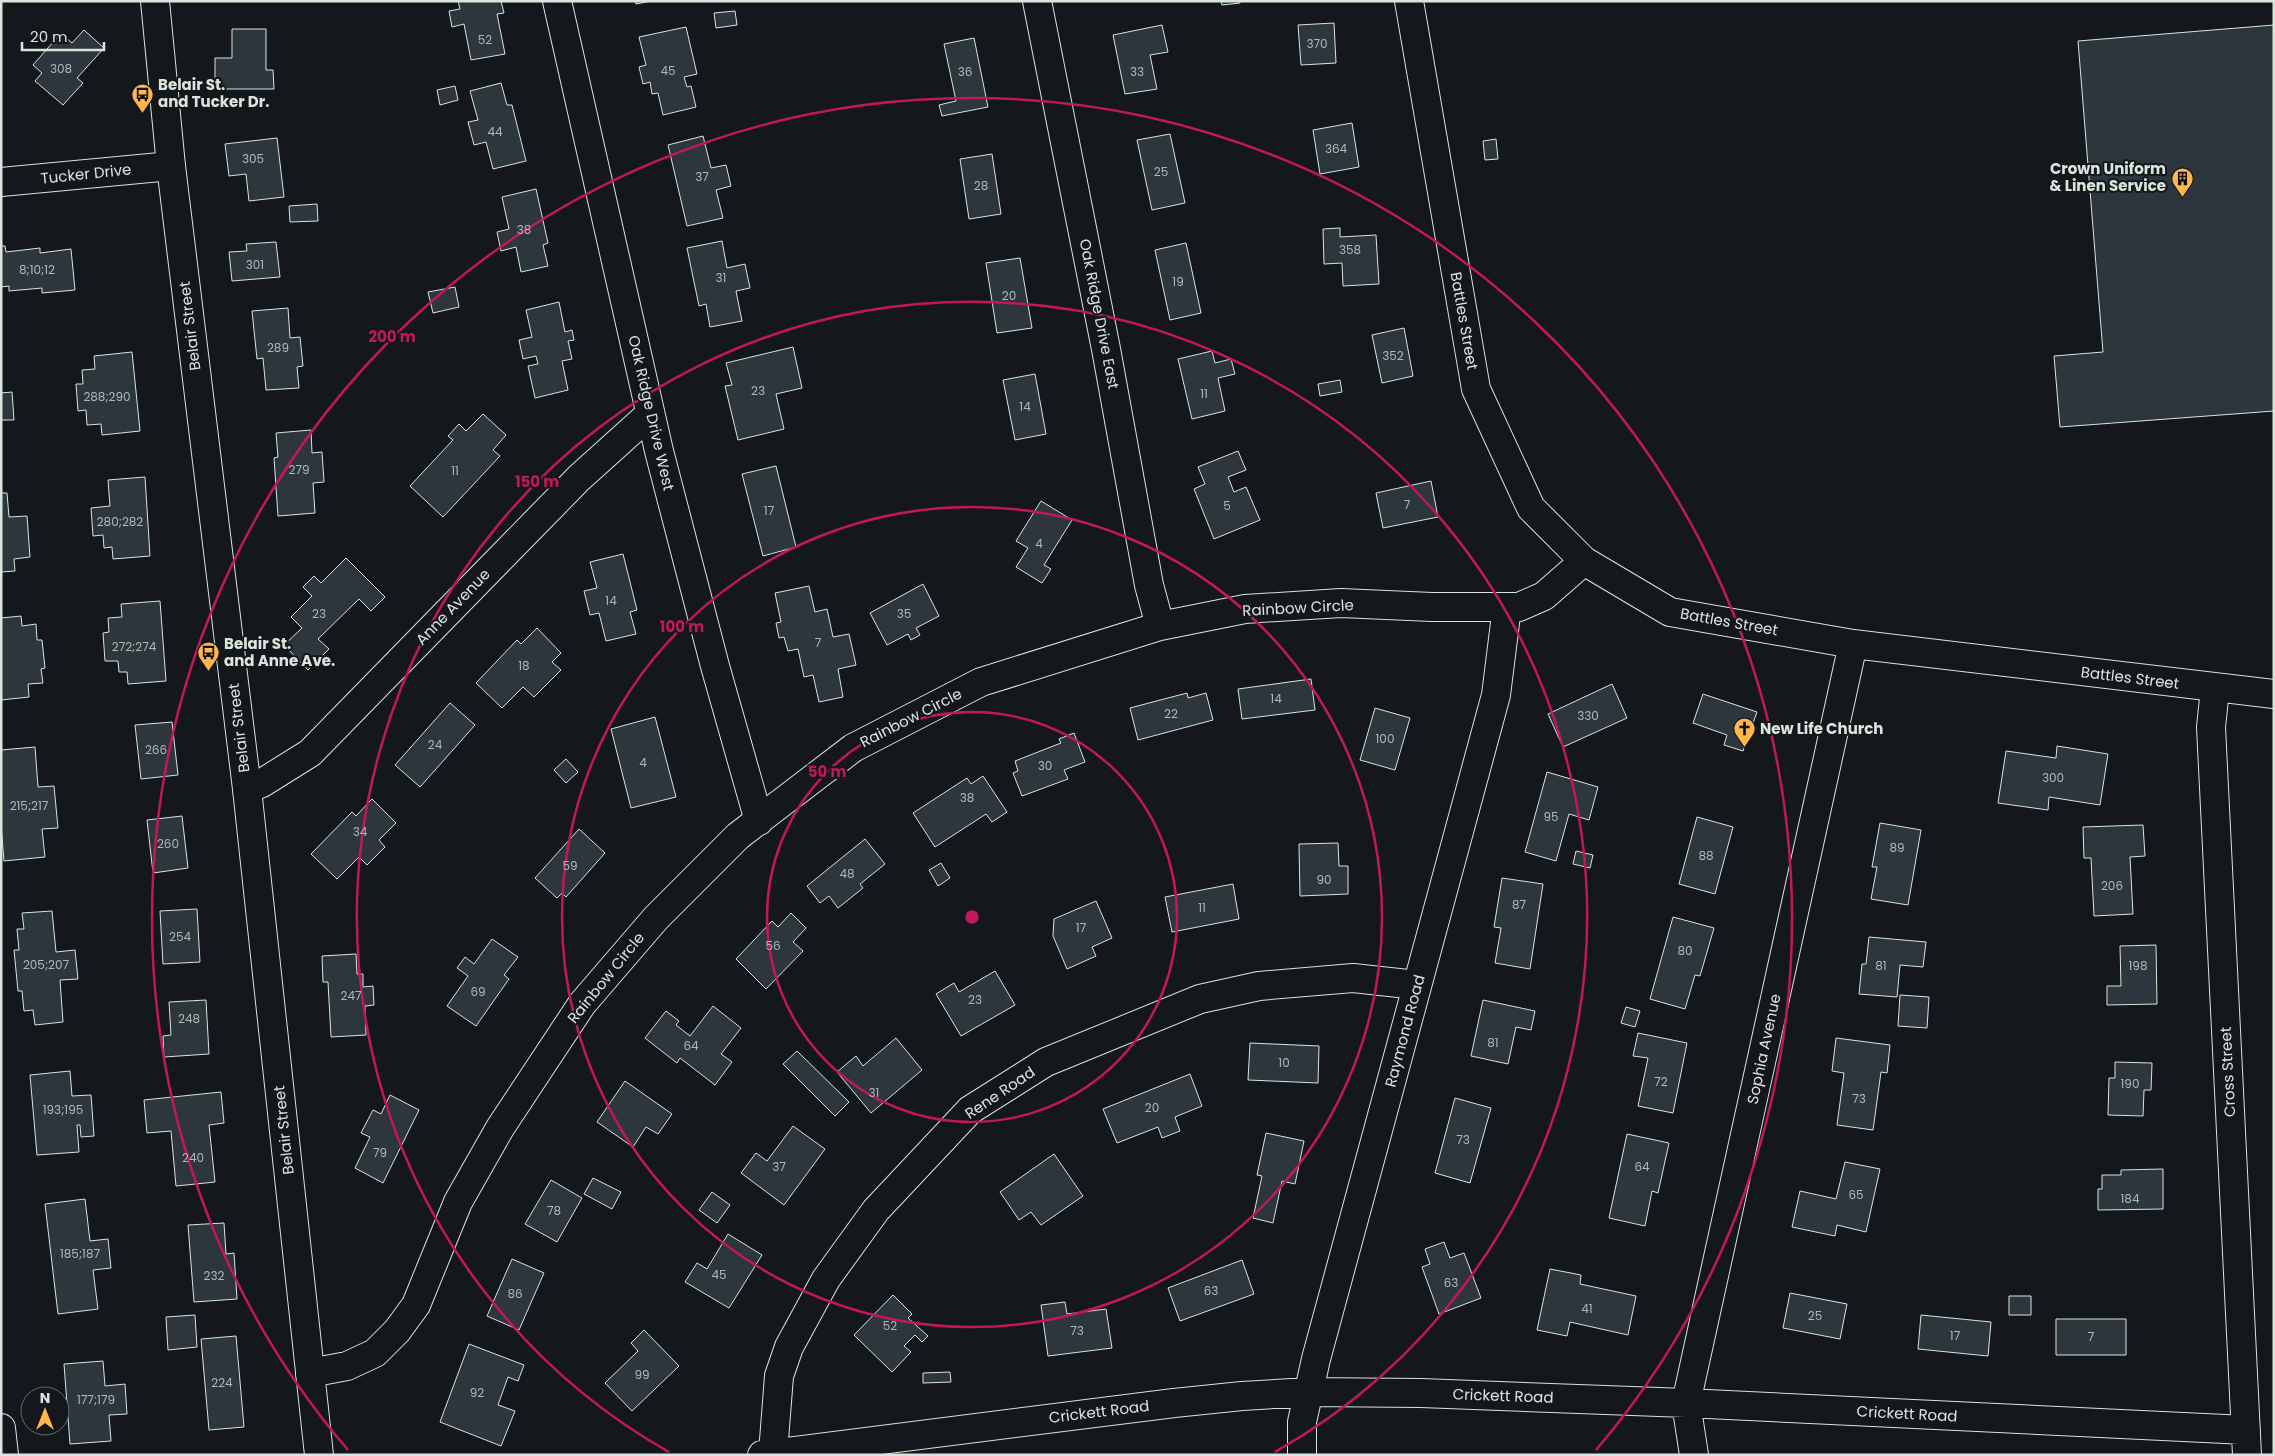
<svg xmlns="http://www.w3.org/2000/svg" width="2275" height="1456" font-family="Poppins,sans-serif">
  <rect width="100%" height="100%" fill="#14181c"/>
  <path fill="#2c363c" stroke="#d8e6dc" d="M458,1H501L504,13L497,14L505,54L471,60L464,24L452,27L449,11L460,9Z
    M635,1H651L636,4Z
    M1221,1H1240V3L1222,5Z
    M735,11L737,25L716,28L714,13Z
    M1334,23L1336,63L1301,65L1298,25Z
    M1162,25L1168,52L1150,55L1157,89L1125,94L1113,35Z
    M2274,25V411L2060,427L2054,356L2103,352L2078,41Z
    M686,27L697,74L684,77L687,87L691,86L696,107L663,115L658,93L652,94L650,82L643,84L639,67L646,65L639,37Z
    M232,29H266V70H273L274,89H215V58H232Z
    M84,30L104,48L77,78L83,83L63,105L35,81L42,73L33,65L61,33L72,43Z
    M974,38L988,107L942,116L939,105L956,101L944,44Z
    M501,83L507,105H512L526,161L493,169L486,142L474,145L468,122L478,120L470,91Z
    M455,86L458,100L440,105L437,90Z
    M1352,123L1359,167L1320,174L1313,130Z
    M1170,134L1185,203L1152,210L1137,140Z
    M703,136L711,168L726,165L731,186L716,190L723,218L687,226L668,145Z
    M277,138L284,197L249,201L246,174L229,176L225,144Z
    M1496,139L1498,159L1485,160L1483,141Z
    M992,154L1001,214L969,219L960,159Z
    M536,189L548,243L543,245L548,266L521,272L516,247L501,251L497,232L509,229L502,197Z
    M317,204L318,221L290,222L289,206Z
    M1340,228V237L1376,235L1379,284L1343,286L1342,263L1324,264L1323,229Z
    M722,241L727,268L745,264L750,288L736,291L742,321L710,327L706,304L699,306L687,248Z
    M276,242L280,277L232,281L229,252L247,251L246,244Z
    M1186,243L1201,313L1170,320L1155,250Z
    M1,246H5L6,252L40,248V253L71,249L75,290L42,293V288L9,291V286L1,287Z
    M1020,258L1032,328L997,333L986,263Z
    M455,287L459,307L433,313L428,292Z
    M559,302L565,332L572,330L574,340L568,341L572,359L562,361L568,390L535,398L528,366L538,364L536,356L523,359L519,340L532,337L526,310Z
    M288,308L290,338L300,337L303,366L297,367L299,388L266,390L263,358L257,359L252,311Z
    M1404,328L1413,376L1382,383L1372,335Z
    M793,347L802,388L776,394L784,429L738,440L725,386L732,385L726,363Z
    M1212,351L1215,363L1231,359L1235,374L1218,378L1225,411L1192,419L1178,359Z
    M132,352L140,431L102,435L101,424L87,425L86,410L78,411L76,384H83L82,370L95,369L94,356Z
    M1035,374L1046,434L1015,440L1003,380Z
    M1340,380L1342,392L1320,396L1318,384Z
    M12,392L14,420H1V393Z
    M483,414L506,435L493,450L500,456L443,517L410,486L453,440L448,436L459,424L466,431Z
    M311,430L312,453L322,452L324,482L313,483L315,513L278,516L274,458L278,457L276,433Z
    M1238,451L1246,470L1228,477L1234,492L1246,487L1260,520L1214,539L1194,489L1205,484L1198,467Z
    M776,466L796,547L763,556L742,474Z
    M145,477L150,556L113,559L112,547L104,548L103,535L93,536L91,508L110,506L108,480Z
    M1431,481L1438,517L1383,528L1376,493Z
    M1,493H7L9,517L27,516L30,557L14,559L15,571L1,572Z
    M1041,501L1072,520L1044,565L1051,569L1042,583L1016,567L1028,548L1016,541Z
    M623,554L637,610L630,612L636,634L606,641L599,613L590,615L584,591L597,588L590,562Z
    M346,558L385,597L371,611L359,599L318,639L329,649L308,670L284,645L302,628L291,617L312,596L303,587L314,576L321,583Z
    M923,584L939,616L916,628L920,635L911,640L908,634L887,645L870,613Z
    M809,586L815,612L827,609L833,637L849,634L856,665L838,669L843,697L819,702L813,675L804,677L798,649L788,651L784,637L779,638L776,623L781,622L775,593Z
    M160,601L166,681L128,684L127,672H119L118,661H105L103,633L109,632L108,618L122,617L121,604Z
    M21,616L22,626L36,624L37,640H42L45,668L41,669L43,683L28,684L29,697L1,700V618Z
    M537,628L561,653L552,662L561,670L534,697L523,687L502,708L476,683L517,640L521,644Z
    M1311,679L1315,710L1242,719L1238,689Z
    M1612,684L1627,718L1563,747L1548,714Z
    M1187,693L1188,698L1206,693L1213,720L1138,740L1130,708Z
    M1703,694L1757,712L1743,751L1724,745L1727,735L1693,723Z
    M450,703L475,725L420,787L395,765Z
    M1375,708L1410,718L1395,770L1360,760Z
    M655,717L676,797L631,808L611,729Z
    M172,722L178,775L141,779L135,725Z
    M1074,733L1085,762L1064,770L1068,779L1022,796L1013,773L1018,771L1015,761L1061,743L1059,739Z
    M2057,746L2108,754L2100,805L2049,797L2048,810L1998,803L2006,751L2056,758Z
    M35,747L38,787L54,786L58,828L42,829L45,857L4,861L1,825V750Z
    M566,759L578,772L566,783L554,770Z
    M1547,772L1598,787L1589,820L1569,814L1556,861L1525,852Z
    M983,776L1007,812L992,822L986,814L935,847L913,813L967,778L971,784Z
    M372,799L396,823L379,840L385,847L367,865L359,857L337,879L311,854L352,812L356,816Z
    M182,816L188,868L153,873L147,820Z
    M1697,817L1733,827L1715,894L1679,884Z
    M1880,823L1921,830L1908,905L1871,899L1877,867H1872Z
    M2143,825L2145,856L2130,857L2133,914L2094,916L2091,858H2084L2083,827Z
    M579,829L605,853L566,897L562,893L557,898L535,878Z
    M865,839L885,864L860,884L863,888L838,908L829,896L820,903L807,886Z
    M1338,843L1339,866H1348V894L1300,896L1299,844Z
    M1576,851L1593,855L1590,868L1573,864Z
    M941,863L950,878L938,886L929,870Z
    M1502,878L1543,884L1530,969L1495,963L1501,928L1494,927Z
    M1233,884L1239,919L1172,932L1165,897Z
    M1096,901L1112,938L1092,947L1096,956L1067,969L1053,936L1054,919Z
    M197,909L200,962L163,964L160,911Z
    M52,911L56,952L75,950L78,979L60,980L63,1022L35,1025L33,1010L24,1011L22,991H18L14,950H19L17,929H24L22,913Z
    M791,913L806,928L793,942L803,951L766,989L736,959L772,921L778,927Z
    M1673,917L1714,928L1700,976L1695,975L1685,1009L1650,999Z
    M1869,937L1926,942L1923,967L1900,965L1897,997L1859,994L1862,964H1866Z
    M492,939L518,957L504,975L509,979L476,1026L447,1006L468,976L457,968L465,957L474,964Z
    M2156,945L2157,1004L2107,1005V986H2121L2120,946Z
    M356,954L357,974H363V987L373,986L374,1005L365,1006L366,1035L331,1037L328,982H323L322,956Z
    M995,971L1015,1005L961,1036L936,994L954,983L959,992Z
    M1900,995L1929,997L1927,1028L1898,1026Z
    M206,1000L209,1054L164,1057L163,1036L171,1035L169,1002Z
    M1483,1000L1535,1011L1531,1030L1516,1027L1508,1064L1471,1056Z
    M713,1006L741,1028L721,1054L732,1062L715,1085L680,1058L677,1063L645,1038L666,1011L679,1021L676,1025L690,1036Z
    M1626,1007L1640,1011L1635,1027L1621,1023Z
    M1638,1033L1687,1043L1673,1113L1638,1106L1648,1058L1633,1056Z
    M896,1038L922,1070L871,1113L837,1072L856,1056L863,1066Z
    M1836,1038L1890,1045L1887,1073L1881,1072L1873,1130L1837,1125L1844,1073L1832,1071Z
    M1250,1043L1319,1046L1318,1083L1248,1080Z
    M797,1051L849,1102L835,1116L783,1064Z
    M2115,1062L2152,1063L2151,1090H2144L2143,1116L2108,1115L2109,1078H2115Z
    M70,1071L72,1096L91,1095L94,1136L81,1137L80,1125H77L79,1152L37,1155L30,1075Z
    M1190,1074L1202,1106L1175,1117L1180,1131L1162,1138L1158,1127L1117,1143L1103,1109Z
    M625,1081L672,1114L658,1134L646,1127L633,1147L597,1122Z
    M221,1092L224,1123L209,1125L215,1182L176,1186L171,1131L147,1133L144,1100Z
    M390,1095L419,1110L383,1183L355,1168L370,1137L361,1133L373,1110L381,1114Z
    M1455,1098L1491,1108L1470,1183L1435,1173Z
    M793,1126L825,1149L784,1205L741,1173L756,1153L767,1161Z
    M1266,1133L1304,1141L1295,1184L1282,1181L1273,1223L1253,1218L1262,1176L1257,1175Z
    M1627,1134L1669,1143L1658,1193L1652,1191L1645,1226L1609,1218Z
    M1054,1154L1083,1196L1041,1225L1031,1212L1019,1220L1000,1192Z
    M1845,1162L1880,1169L1866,1232L1837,1225L1835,1236L1792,1227L1800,1191L1836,1199Z
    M2163,1169V1209L2098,1210V1189H2102V1175H2121V1170Z
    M593,1178L621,1192L612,1209L584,1194Z
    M551,1180L582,1198L557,1242L525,1224Z
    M712,1192L730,1205L717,1223L699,1210Z
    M85,1199L90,1241L108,1239L111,1268L93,1270L98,1309L58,1314L45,1204Z
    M224,1223L226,1254L234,1253L237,1299L194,1302L188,1225Z
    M728,1234L762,1255L729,1308L685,1282L697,1263L707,1269Z
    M1444,1242L1450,1258L1464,1253L1481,1298L1439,1314L1422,1267L1430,1264L1425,1249Z
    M512,1259L544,1273L519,1330L487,1316Z
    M1242,1260L1254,1294L1180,1321L1168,1288Z
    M1550,1269L1581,1275L1580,1284L1636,1296L1628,1335L1570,1322L1567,1336L1537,1330Z
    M1790,1293L1847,1304L1840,1339L1783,1328Z
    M893,1295L912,1314L908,1318L928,1336L922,1342L915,1335L904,1346L911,1352L892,1372L854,1335Z
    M2009,1296H2031V1315H2009Z
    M1065,1302L1067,1314L1106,1309L1112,1348L1048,1356L1041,1305Z
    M195,1315L197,1347L168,1350L166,1317Z
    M1921,1315L1991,1322L1988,1356L1918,1349Z
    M2056,1319H2126V1355H2056Z
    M644,1330L679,1366L632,1411L605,1383L638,1351L631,1343Z
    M236,1336L244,1427L209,1430L201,1339Z
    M469,1344L524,1365L518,1381L508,1377L498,1405L515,1411L501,1446L440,1422Z
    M103,1361L105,1386L125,1384L127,1414L109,1415L111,1441L70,1444L64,1364Z
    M950,1372L951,1382L923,1383V1373Z"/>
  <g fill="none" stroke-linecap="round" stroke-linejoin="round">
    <defs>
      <path id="minor" d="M557,1L659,451L715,666L759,821
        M1037,1L1106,349L1149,585L1160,626
        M1409,1L1476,389L1531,508L1584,561L1670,612L1853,644L2274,694
        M1,182L171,166
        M2215,689L2211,727L2247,1455
        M247,789L262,783L310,753L579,478L650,414
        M310,1373L347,1366L375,1353L397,1331L416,1305L458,1202L500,1128L582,1004L656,918L738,836L853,748L981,682L1160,626L1245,609L1341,603L1432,607H1519L1544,596L1584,561
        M1,1428L4,1455
        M773,1453L779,1376L789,1347L826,1279L876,1210L970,1110L1046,1062L1200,999L1259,986L1353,978L1417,985
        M762,1455L1174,1403L1242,1396L1308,1392L1421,1393L1686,1403L2246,1430
        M1302,1455V1422L1316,1359L1496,695L1507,607
        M1694,1455L1686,1403L1853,644"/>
      <path id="major" d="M155,1L171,166L247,789L319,1455"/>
    </defs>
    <use href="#minor" stroke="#d8e6dc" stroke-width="30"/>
    <use href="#major" stroke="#d8e6dc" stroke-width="30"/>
    <use href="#minor" stroke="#14181c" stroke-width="28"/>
    <use href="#major" stroke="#14181c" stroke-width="28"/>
  </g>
  <g fill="none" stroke="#c2185b" stroke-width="2.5">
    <circle cx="972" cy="917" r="205"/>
    <circle cx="972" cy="917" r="410"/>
    <path d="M669 1452A615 615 0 1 1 1275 1452"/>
    <path d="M348 1450A820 820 0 1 1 1596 1450"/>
  </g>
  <defs>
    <symbol id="bus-pin" viewBox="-11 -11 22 30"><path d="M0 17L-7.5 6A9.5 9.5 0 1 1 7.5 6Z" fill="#ffb74d" stroke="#14181c"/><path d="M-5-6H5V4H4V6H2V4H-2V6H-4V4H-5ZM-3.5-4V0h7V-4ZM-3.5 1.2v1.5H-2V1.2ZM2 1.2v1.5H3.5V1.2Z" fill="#111"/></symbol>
    <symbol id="building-pin" viewBox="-11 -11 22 30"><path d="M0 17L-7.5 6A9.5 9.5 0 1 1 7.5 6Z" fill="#ffb74d" stroke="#14181c"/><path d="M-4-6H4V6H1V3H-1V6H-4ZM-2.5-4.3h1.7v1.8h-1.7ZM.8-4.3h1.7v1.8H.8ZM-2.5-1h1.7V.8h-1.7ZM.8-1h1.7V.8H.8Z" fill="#111"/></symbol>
    <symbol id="church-pin" viewBox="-11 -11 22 30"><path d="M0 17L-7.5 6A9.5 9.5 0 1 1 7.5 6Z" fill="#ffb74d" stroke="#14181c"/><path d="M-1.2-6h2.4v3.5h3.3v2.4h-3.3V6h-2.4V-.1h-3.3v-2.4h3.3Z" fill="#111"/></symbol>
  </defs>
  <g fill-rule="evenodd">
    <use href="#bus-pin" x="130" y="82" width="25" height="34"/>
    <use href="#building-pin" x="2170" y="166" width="25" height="34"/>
    <use href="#bus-pin" x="196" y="640" width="25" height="34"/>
    <use href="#church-pin" x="1732" y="716" width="25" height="34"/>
  </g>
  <g text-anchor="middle" stroke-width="4" stroke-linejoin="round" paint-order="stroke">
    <g font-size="12" fill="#adbab4">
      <text x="485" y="44">52</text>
      <text x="1317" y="48">370</text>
      <text x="61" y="73">308</text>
      <text x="668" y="75">45</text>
      <text x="965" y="76">36</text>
      <text x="1137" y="76">33</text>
      <text x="495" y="136">44</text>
      <text x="1336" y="153">364</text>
      <text x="253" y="163">305</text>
      <text x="1161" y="176">25</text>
      <text x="702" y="181">37</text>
      <text x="981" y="190">28</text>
      <text x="524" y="234">38</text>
      <text x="1350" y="254">358</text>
      <text x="255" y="269">301</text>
      <text x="37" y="274">8;10;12</text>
      <text x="721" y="282">31</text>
      <text x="1178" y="286">19</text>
      <text x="1009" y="300">20</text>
      <text x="278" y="352">289</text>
      <text x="1393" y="360">352</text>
      <text x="758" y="395">23</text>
      <text x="1204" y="398">11</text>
      <text x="107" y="401">288;290</text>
      <text x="1025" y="411">14</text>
      <text x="299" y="474">279</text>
      <text x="455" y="475">11</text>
      <text x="1407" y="509">7</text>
      <text x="1227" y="510">5</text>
      <text x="769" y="515">17</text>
      <text x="120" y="526">280;282</text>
      <text x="1039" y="548">4</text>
      <text x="611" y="605">14</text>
      <text x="319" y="618">23</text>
      <text x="904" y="618">35</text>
      <text x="818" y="647">7</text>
      <text x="134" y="651">272;274</text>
      <text x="524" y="670">18</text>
      <text x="1276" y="703">14</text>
      <text x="1171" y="718">22</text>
      <text x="1588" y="720">330</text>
      <text x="1385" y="743">100</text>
      <text x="435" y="749">24</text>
      <text x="156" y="754">266</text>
      <text x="643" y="767">4</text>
      <text x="1045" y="770">30</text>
      <text x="2053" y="782">300</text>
      <text x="967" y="802">38</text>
      <text x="29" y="810">215;217</text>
      <text x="1551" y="821">95</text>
      <text x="360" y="836">34</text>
      <text x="168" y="848">260</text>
      <text x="1897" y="852">89</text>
      <text x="1706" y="860">88</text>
      <text x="570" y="870">59</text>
      <text x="847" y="878">48</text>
      <text x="1324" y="884">90</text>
      <text x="2112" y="890">206</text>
      <text x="1519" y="909">87</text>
      <text x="1202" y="912">11</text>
      <text x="1081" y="932">17</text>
      <text x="180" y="941">254</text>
      <text x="773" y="950">56</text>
      <text x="1685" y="955">80</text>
      <text x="46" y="969">205;207</text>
      <text x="1881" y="970">81</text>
      <text x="2138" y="970">198</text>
      <text x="478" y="996">69</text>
      <text x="351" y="1000">247</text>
      <text x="975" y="1004">23</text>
      <text x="189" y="1023">248</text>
      <text x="1493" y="1047">81</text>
      <text x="691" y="1050">64</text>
      <text x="1284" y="1067">10</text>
      <text x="1661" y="1086">72</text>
      <text x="2130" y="1088">190</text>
      <text x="874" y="1097">31</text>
      <text x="1859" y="1103">73</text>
      <text x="1152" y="1112">20</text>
      <text x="63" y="1114">193;195</text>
      <text x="1463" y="1144">73</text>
      <text x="380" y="1157">79</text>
      <text x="193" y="1162">240</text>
      <text x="779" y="1171">37</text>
      <text x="1642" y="1171">64</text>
      <text x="1856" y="1199">65</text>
      <text x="2130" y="1203">184</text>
      <text x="554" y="1215">78</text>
      <text x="80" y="1258">185;187</text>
      <text x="719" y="1279">45</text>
      <text x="214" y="1280">232</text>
      <text x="1451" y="1287">63</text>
      <text x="1211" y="1295">63</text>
      <text x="515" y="1298">86</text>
      <text x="1587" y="1313">41</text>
      <text x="1815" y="1320">25</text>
      <text x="890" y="1330">52</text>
      <text x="1077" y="1335">73</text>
      <text x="1955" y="1340">17</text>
      <text x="2091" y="1341">7</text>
      <text x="642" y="1379">99</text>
      <text x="222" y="1387">224</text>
      <text x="477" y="1397">92</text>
      <text x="96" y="1404">177;179</text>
    </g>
    <g font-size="15" font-weight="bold" fill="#d8e6dc" stroke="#14181c" text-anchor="start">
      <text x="158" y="90">Belair St.<tspan x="158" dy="17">and Tucker Dr.</tspan></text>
      <text x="2166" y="174" text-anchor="end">Crown Uniform<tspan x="2166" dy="17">&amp; Linen Service</tspan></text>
      <text x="224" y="649">Belair St.<tspan x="224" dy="17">and Anne Ave.</tspan></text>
      <text x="1760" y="734">New Life Church</text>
    </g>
    <g font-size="15" fill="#d8e6dc" stroke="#14181c">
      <text transform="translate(86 174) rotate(-6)" y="5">Tucker Drive</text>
      <text transform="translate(1099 314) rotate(79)" y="5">Oak Ridge Drive East</text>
      <text transform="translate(1464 321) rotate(80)" y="5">Battles Street</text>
      <text transform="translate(190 326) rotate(-97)" y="5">Belair Street</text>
      <text transform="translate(651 413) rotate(77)" y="5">Oak Ridge Drive West</text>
      <text transform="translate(453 607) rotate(-46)" y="5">Anne Avenue</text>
      <text transform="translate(1298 608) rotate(-3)" y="5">Rainbow Circle</text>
      <text transform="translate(1729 622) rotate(10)" y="5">Battles Street</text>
      <text transform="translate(2130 678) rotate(7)" y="5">Battles Street</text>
      <text transform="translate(911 718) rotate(-27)" y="5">Rainbow Circle</text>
      <text transform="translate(239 728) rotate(-97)" y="5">Belair Street</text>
      <text transform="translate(606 978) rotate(-51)" y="5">Rainbow Circle</text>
      <text transform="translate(1405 1031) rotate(-75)" y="5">Raymond Road</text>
      <text transform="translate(1764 1049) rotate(-78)" y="5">Sophia Avenue</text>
      <text transform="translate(2228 1072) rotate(-93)" y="5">Cross Street</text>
      <text transform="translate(1000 1093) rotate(-34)" y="5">Rene Road</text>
      <text transform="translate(284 1130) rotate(-96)" y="5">Belair Street</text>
      <text transform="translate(1503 1396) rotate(2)" y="5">Crickett Road</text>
      <text transform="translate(1099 1412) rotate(-7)" y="5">Crickett Road</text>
      <text transform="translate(1907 1414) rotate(3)" y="5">Crickett Road</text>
    </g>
  </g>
  <circle cx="972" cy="917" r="8" fill="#c2185b" stroke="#14181c" stroke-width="2.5"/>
  <g font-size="15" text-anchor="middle" font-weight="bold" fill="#c2185b" stroke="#14181c" stroke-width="4" stroke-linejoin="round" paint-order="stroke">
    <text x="392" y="342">200 m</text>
    <text x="537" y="487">150 m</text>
    <text x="682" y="632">100 m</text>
    <text x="827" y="777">50 m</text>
  </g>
  <rect width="2275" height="1456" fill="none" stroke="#d8e6dc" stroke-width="5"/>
  <g transform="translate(45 1411)"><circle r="24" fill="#14181c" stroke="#626a69"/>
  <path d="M0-4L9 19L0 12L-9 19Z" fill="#ffb74d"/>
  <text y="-8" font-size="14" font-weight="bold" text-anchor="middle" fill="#d8e6dc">N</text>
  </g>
  <path d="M22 42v8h82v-8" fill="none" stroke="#d8e6dc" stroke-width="2.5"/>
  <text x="30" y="42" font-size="15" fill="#d8e6dc" stroke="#14181c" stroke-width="4" paint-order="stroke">20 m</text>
</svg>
